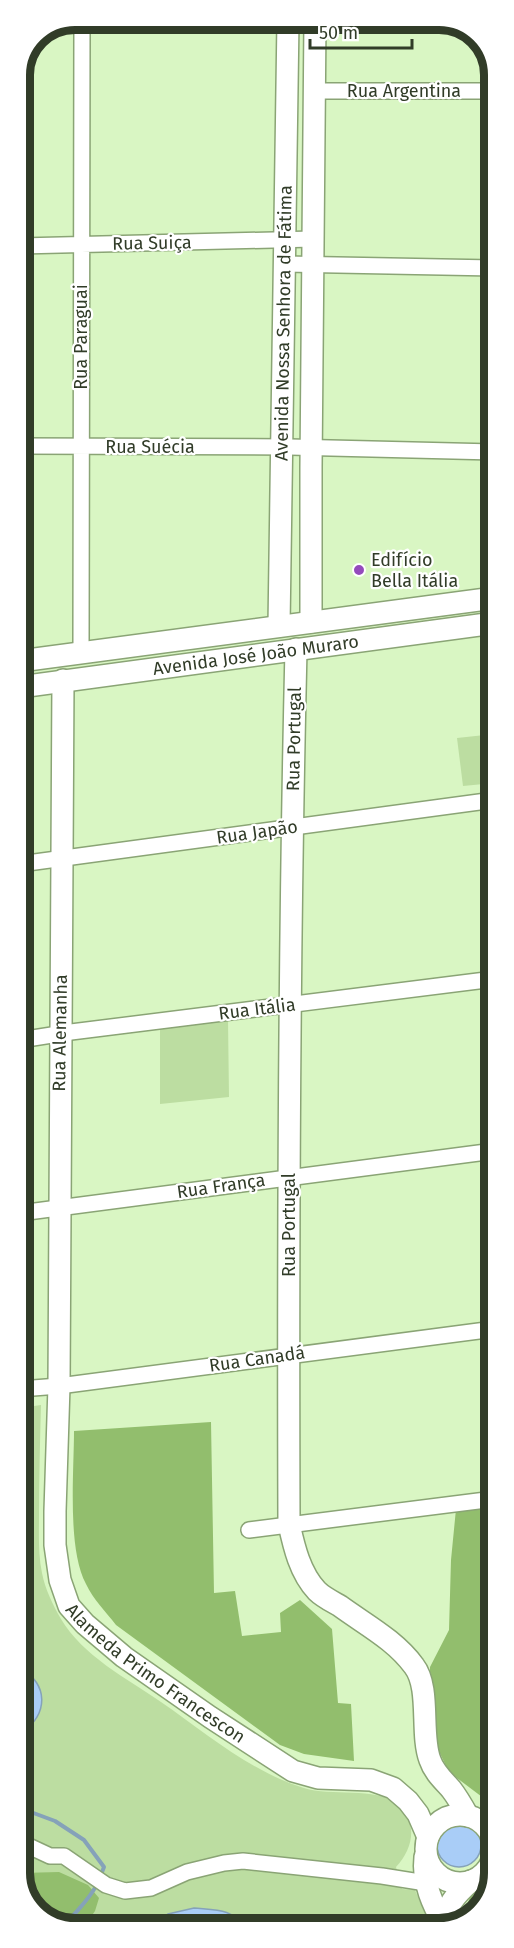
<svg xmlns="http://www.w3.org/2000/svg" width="514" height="1948" font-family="'Fira Sans',sans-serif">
  <rect width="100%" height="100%" fill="#d9f6c3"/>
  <path fill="#bcdda1" d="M494,734V783L463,786L457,738Z
    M228,1020L229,1097L160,1104V1029Z
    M41,1405C40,1442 39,1478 39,1514C39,1534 38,1554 42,1573C45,1589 53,1605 61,1619C83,1656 126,1678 161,1702C206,1733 251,1772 304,1788C331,1797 375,1786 397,1804C419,1822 413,1849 396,1867L402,1889L415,1890L431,1928H68L36,1912L21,1883L20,1408Z"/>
  <path fill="#92be6d" d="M211,1422L214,1593L235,1591L242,1636L281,1632L280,1613L300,1600L332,1629L338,1703L351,1704L354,1761L304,1754L280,1745L116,1625C106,1612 93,1599 86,1584C67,1549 74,1472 74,1431Z
    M494,1504V1806L449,1772L434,1741L430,1711V1667L449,1630L451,1560L456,1509Z
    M59,1872L88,1885L99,1898L95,1911L84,1927H65L36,1912L21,1883V1873Z
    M492,1880L481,1909L464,1919L463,1916L471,1894Z"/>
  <path fill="#a9cdf7" stroke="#85a2b9" stroke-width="1.5" d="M20,1668C49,1685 48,1713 23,1732H20Z
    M437 1845a22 22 0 1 1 44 0a22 22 0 1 1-44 0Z
    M194,1908C213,1910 235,1908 243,1928H149L168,1914Z"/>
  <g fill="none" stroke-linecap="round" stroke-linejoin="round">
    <path stroke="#85a2b9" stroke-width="4" d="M20,1808L55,1821L84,1840L104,1867L100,1877
      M65,1926C75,1911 89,1901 97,1884"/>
    <defs>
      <path id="street" d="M71,21L197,20
        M314,91H494
        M20,246L313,239
        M285,264L494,268
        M20,446L290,447L494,452
        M81,653L82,21
        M20,864L494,800
        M20,1040L71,1032L494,979
        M20,1213L494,1151
        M20,1389L59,1386L494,1329
        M249,1530L494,1499
        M20,1842L50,1856H64L106,1885L125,1891L151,1888L187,1872L224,1863L243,1861L382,1876L426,1883"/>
      <g id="secondary">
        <path d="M311,622V467L315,20"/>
        <path id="s1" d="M279,626L288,20"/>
        <path d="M296,649C289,941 288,1233 289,1524C294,1547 300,1573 317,1591C323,1597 333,1602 340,1606C366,1625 395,1640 414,1666C431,1688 420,1734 430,1760C434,1772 443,1780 451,1789C458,1798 463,1807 468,1816"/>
        <path d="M20,661L494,598"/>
        <path id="s2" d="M63,680L59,1386L55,1511V1545L60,1580L69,1606L85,1624L124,1657L210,1717L293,1771L318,1778L371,1780L393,1788L408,1801L418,1814L428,1837"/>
        <path id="s3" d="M20,687L494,623"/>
        <circle cx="460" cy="1849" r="34"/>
        <path d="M425,1857C422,1883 433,1905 445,1927"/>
        <path d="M445,1927C444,1907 456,1894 471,1881"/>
      </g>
    </defs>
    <use href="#street" stroke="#8aa475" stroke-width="18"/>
    <use href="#secondary" stroke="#8aa475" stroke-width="24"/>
    <use href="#street" stroke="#fff" stroke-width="15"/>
    <use href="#secondary" stroke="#fff" stroke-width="21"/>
  </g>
  <circle fill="#944abc" stroke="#fff" stroke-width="2" cx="359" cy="570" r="6"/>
  <g text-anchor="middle" stroke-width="4.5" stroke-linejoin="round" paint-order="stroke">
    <g font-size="18" fill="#313c28" stroke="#fff">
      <text x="404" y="97">Rua Argentina</text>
      <text transform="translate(152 243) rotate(-1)" y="6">Rua Suiça</text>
      <text dy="6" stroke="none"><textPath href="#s1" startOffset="303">Avenida Nossa Senhora de Fátima</textPath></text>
      <text transform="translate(81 337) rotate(-90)" y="6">Rua Paraguai</text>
      <text x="150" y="453">Rua Suécia</text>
      <text dy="6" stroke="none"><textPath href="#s3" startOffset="238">Avenida José João Muraro</textPath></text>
      <text transform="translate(294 739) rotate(-89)" y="6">Rua Portugal</text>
      <text transform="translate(257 832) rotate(-8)" y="6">Rua Japão</text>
      <text transform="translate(257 1009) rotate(-7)" y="6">Rua Itália</text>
      <text transform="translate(60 1033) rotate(-89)" y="6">Rua Alemanha</text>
      <text transform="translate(221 1186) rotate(-8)" y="6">Rua França</text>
      <text transform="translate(289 1225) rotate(-90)" y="6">Rua Portugal</text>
      <text transform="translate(257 1359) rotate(-8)" y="6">Rua Canadá</text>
      <text dy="6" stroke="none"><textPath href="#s2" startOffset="1038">Alameda Primo Francescon</textPath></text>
    </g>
    <g font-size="18" fill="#313c28" stroke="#fff" text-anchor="start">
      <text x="371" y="566">Edifício<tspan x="371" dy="21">Bella Itália</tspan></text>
    </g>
  </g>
  <path d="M0 0H514V1948H0ZM75 30H439A45 45 0 0 1 484 75V1873A45 45 0 0 1 439 1918H75A45 45 0 0 1 30 1873V75A45 45 0 0 1 75 30Z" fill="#fff" fill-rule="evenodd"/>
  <path fill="none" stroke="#313c28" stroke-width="8" d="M75 30H439A45 45 0 0 1 484 75V1873A45 45 0 0 1 439 1918H75A45 45 0 0 1 30 1873V75A45 45 0 0 1 75 30Z"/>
  <path d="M310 39v9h102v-9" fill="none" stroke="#313c28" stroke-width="3"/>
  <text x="319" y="39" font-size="18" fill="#313c28" stroke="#ffffff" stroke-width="4.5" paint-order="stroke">50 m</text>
</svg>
